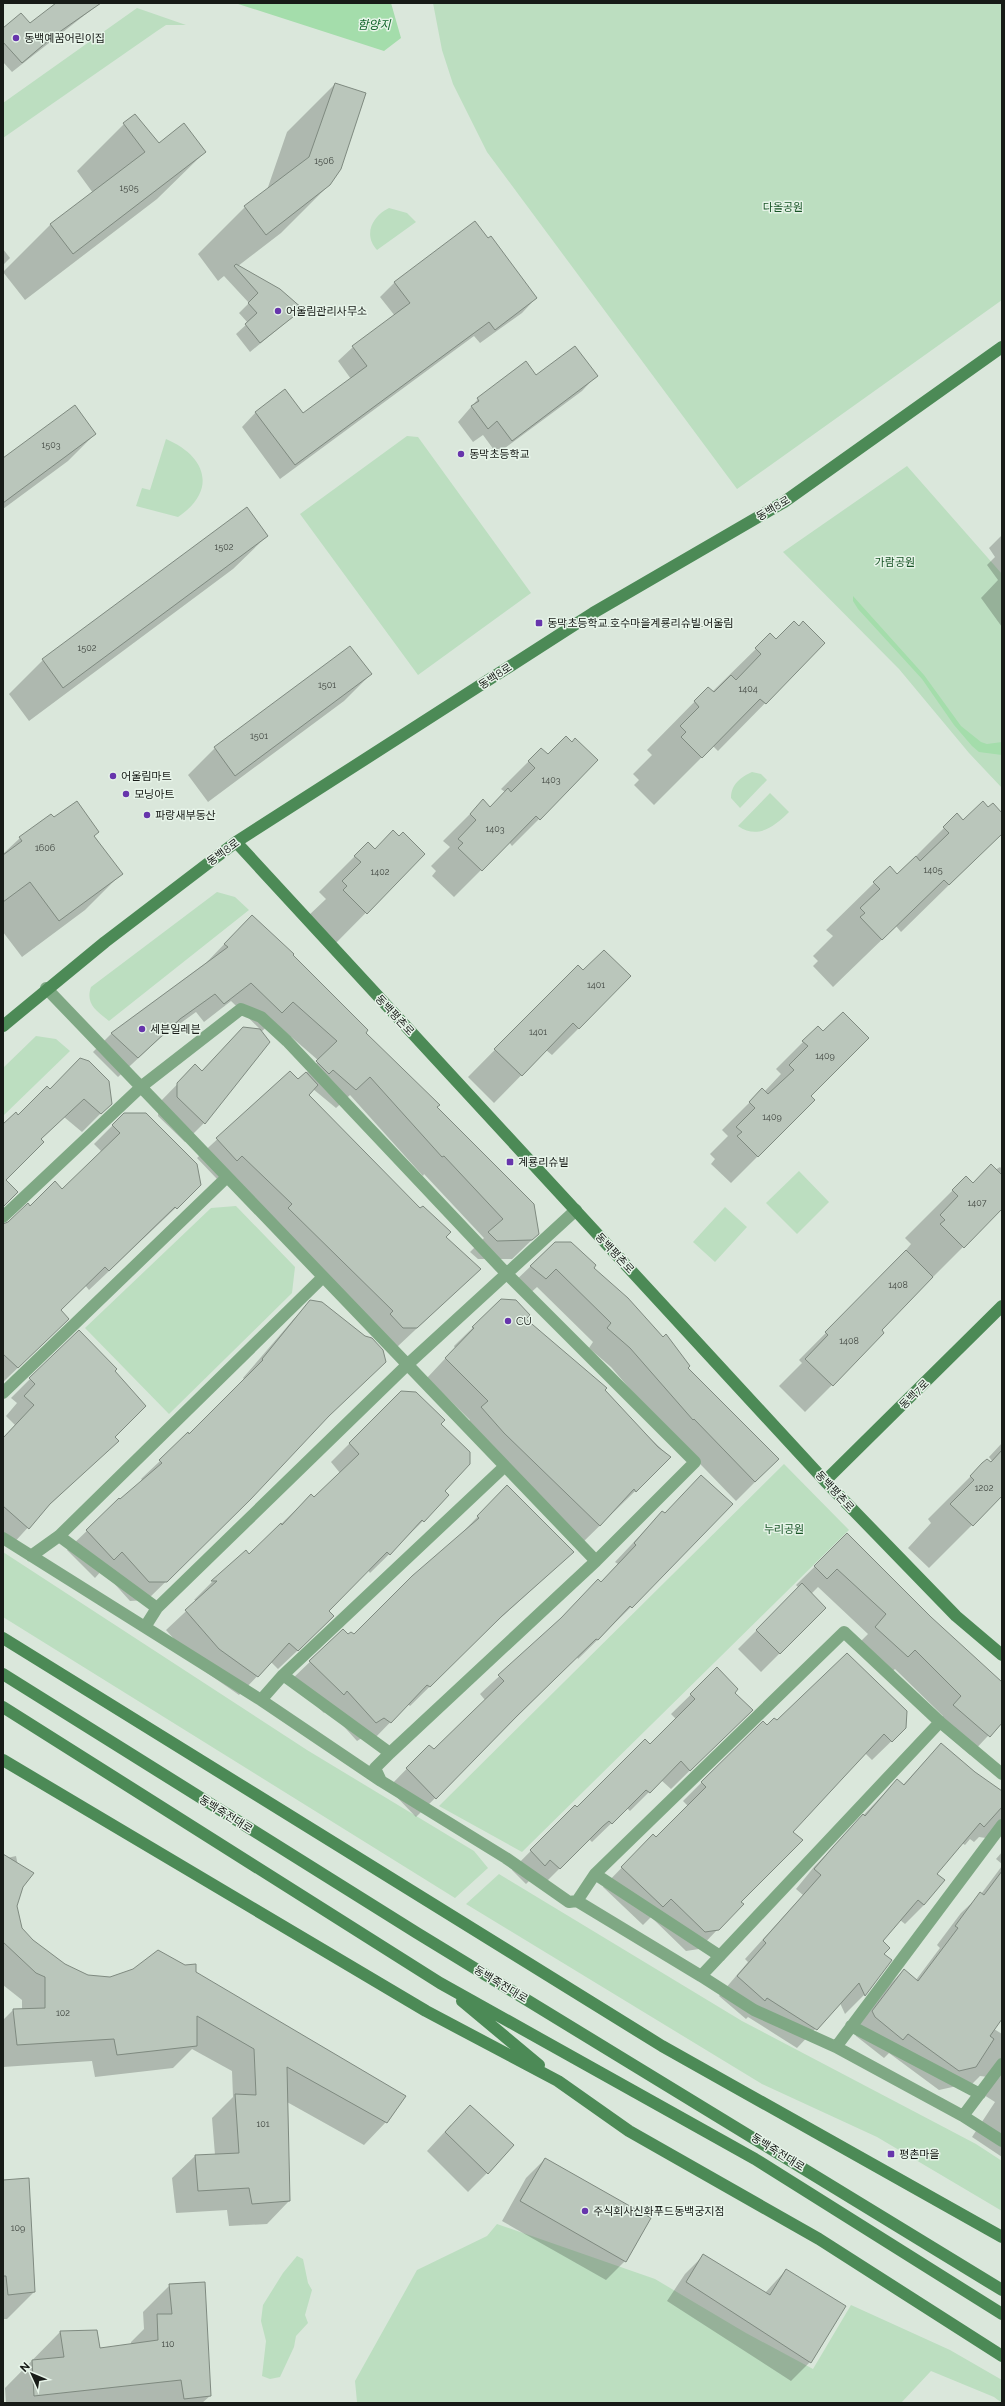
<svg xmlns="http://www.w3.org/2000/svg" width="1005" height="2406" font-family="Raleway,'Noto Sans KR',sans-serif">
  <rect width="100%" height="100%" fill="#dae7db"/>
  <path fill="#bcdec0" d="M433,3H1002V300L737,489L487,152L453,84L442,50Z
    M137,8L186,25H166L157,31L3,138V103Z
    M389,208L407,213L416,222L377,250C363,235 372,216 389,208Z
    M407,436L418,437L531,593L418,675L300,514Z
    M166,439C206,456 218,490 178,517L136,506L142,488L150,490Z
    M907,466L1002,574V788L969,753L899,669L783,552Z
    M752,772L761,774L767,780L740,808L731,798C731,784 741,777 752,772Z
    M770,793L789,812C775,826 758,840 738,826Z
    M217,892L235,897L249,910L109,1021C97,1011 85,1004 91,987Z
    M36,1036L56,1039L70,1051L3,1116V1068Z
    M799,1171L829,1202L797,1234L766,1203Z
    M236,1206L295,1267L292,1293L169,1414L85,1328L211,1208Z
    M725,1207L747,1227L715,1262L693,1242Z
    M784,1464L849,1530L522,1852L439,1806Z
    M3,1552L307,1750L474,1851L488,1868L455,1898L3,1617Z
    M499,1874L742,2021L976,2144L1002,2161V2211L877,2137L762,2084L466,1904Z
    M497,2224L655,2279L746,2333L813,2369L851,2305L950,2350L1002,2380V2403L994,2397L931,2371L901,2403L357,2402L355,2381L417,2270L487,2236Z
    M297,2256L303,2259L308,2283L312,2290L305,2315L308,2323L296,2336L294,2347L280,2377L270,2379L262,2376L266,2341L261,2321L263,2305L283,2273Z"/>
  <path fill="#a4ddab" d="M235,3H391L401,38L384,51Z
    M853,596L924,675L961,726L981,742L987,744L1002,742V755L979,752L972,746L954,725L922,679L858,609L853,601Z"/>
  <path fill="#0003" d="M58,3H100L12,72L3,62V30L30,25Z
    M335,84L329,185L281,233L238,266L302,309L250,352L236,334L248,323L239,313L249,303L224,276L218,281L198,254L245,207L267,190L287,132Z
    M124,124L158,144L205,152L157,199L25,300L3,272L51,224L93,193L77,171Z
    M3,249L10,258L3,265Z
    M395,282L536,298L522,313L480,343L474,336L280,479L242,427L256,412L303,415L351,379L338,361L353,347L395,316L380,297Z
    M596,376L582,391L497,454L483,435L473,442L458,422L478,399L536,377Z
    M95,434L68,461L3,509V460Z
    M247,509L267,536L233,569L29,721L9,694L43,660Z
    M1002,535V627L981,598L998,580L987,565L995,557L989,548Z
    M770,635L775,641L824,643L718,751L713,746L654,805L634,785L639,780L633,774L652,755L647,750L708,688L712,692Z
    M350,647L371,674L344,701L208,802L188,775L215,748Z
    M541,749L548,756L539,819L512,846L509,842L454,897L432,876L436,871L431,866L450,847L443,841L483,801L490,808L505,792L501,789Z
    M988,808L1002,814V833L901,932L896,926L833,987L813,966L818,961L813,956L833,936L826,930L874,883L897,875L944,828L963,821Z
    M54,819L98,832L94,836L121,874L85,910L22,957L3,932V854L20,838Z
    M368,843L375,850L424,854L330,949L307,917L326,899L319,892Z
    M233,935L291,955L436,1107L538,1234L512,1259H478L470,1252L484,1238L424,1174L423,1176L350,1095L336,1108L313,1089L307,1095L444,1237L480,1269L397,1347L222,1174L217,1179L197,1158L290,1072L298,1080L319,1061L273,1021L261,1032L269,1042L204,1123L185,1142L158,1116L159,1103L195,1066L201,1072L243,1028L261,1030L231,1001L204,1022L196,1012L160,1038L118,1077L93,1052L112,1033L206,963Z
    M578,966L579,1028L552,1055L546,1050L494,1103L468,1077Z
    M818,1027L809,1096L758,1156L731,1183L711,1164L715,1159L710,1154L728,1136L722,1130L762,1090L764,1092L781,1074L776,1069Z
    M50,1090L111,1103L82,1132L64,1117L40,1140L5,1180L3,1207V1125L18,1116Z
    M113,1125L200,1185L89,1290L85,1285L60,1310L49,1338L3,1382V1227L30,1207L62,1190L102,1152L94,1144Z
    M1000,1167L1002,1169V1208L880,1330L832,1385L805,1412L779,1386L802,1363L799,1360L894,1264L911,1244L905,1238L966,1177L972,1184Z
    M555,1243L593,1268L687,1368L759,1478L736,1501L674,1437L673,1439L611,1367L589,1348L593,1342L537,1287L526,1297L511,1285Z
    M501,1300L524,1319L670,1457L580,1545L463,1427L470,1420L427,1378L455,1348L454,1346Z
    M311,1301L319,1425L231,1518L147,1600L130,1601L102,1570L95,1578L67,1550L119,1500L120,1501L143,1481L141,1479L160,1461L189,1435L245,1380L243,1378L292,1321Z
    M114,1371V1437L117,1441L44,1510L10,1547L3,1541V1438L15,1425L6,1416L17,1403L11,1398L30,1379Z
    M401,1392L440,1424L444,1491L423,1521L370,1573L368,1570L327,1611L314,1635L278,1669L271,1662L239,1695L200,1668L166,1630L198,1600H194L212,1582L246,1552L249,1555L311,1495L314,1498L340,1473L331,1462Z
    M1002,1443V1495L929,1568L908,1548L931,1523L928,1519L983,1464L992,1461L989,1457Z
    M507,1486L573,1552L482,1635L410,1706L408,1704L372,1741L365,1736L357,1741L328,1709L324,1713L290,1681L343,1630L348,1636H354L459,1536Z
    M662,1512L631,1607L578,1659L577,1657L416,1817L388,1788L429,1746L434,1750L485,1700L480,1694L600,1583L618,1564L615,1562Z
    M847,1535L930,1618L1002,1683V1721L970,1755L935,1725L943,1716L895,1669L888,1675L856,1646L868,1634L818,1587L811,1594L825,1608L761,1672L738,1649L799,1588L796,1585Z
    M717,1669L734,1693L732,1729L671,1789L661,1780L630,1811L627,1808L592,1842L589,1839L540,1888L531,1879L526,1884L512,1870L575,1806L577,1808L650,1745L676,1719L671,1714Z
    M777,1721L905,1728L872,1760L865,1753L792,1832L718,1929L699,1949L686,1951L651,1917L643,1925L603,1887L634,1855L656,1838L688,1806L683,1801L702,1782L767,1726Z
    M941,1744L1002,1796V1822L986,1838L979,1837L974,1842L970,1839L965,1845L962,1843L936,1874L924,1905L905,1924L900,1920L881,1942L883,1954L890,1960L864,1995L845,2014L840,2003L797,2048L748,2017L746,2019L719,1996L748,1962L745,1959L803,1895L796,1889L814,1867L897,1780L903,1785Z
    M1002,1852V1864L996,1859Z
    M3,1855L7,1858L16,1856L22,1886L17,1901V1915L21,1929L32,1941L65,1965L87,1976L110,1978L195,1972L386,2122L364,2145L287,2102L289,2201L267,2224L229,2226L227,2210L176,2213L172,2178L195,2156L215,2155L212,2118L233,2097L232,2071L192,2049L173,2068L95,2077L92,2061L3,2067V2020L13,2010H22V2000L3,1985Z
    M1002,1866V2018L994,2029L1002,2034V2157L972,2137L995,2102L984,2095L988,2077L980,2076L970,2086L966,2084L939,2090L889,2053L884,2058L856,2036L854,2031L885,1989L904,1970L916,1980L940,1948L937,1945L961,1913L981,1894Z
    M451,2125L487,2173L468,2192L427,2151Z
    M545,2159L625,2261L606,2280L502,2221L526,2178Z
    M3,2180L34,2292L7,2319H3Z
    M704,2255L765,2293L786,2270L810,2362L791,2381L667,2301L685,2274Z
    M170,2285L210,2396L202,2403H6L5,2388L60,2332L99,2349L131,2345V2342L144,2329L143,2312Z"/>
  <path fill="#bac6bb" stroke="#7f8a80" d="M56,3H101L55,35L22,63L3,42V28L21,13L30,23Z
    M335,83L366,93L341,169L330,185L266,235L244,206L309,157Z
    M135,114L159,143L184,123L206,152L73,254L50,224L145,152L123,123Z
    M475,221L488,238L491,236L537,298L495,330L489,322L295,465L255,412L285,389L303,413L367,366L352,346L410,303L394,282Z
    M236,264L280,289L303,309L260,343L245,324L257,313L248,303L258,293L234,266Z
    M575,346L598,376L512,441L497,421L488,429L471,406L479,401L477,398L526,361L536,375Z
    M75,405L96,434L3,503V458Z
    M247,507L268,536L63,688L42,659Z
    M794,621L799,626L803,621L825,643L766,704L760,699L702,758L681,737L686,732L680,726L699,707L694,701L708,687L714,692L731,675L736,680L761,654L755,648L770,633L776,639Z
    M350,646L372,674L235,776L214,747Z
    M566,736L572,742L575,738L598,760L540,820L536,816L482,871L458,848L463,843L458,839L476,820L470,814L483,799L490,807L508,788L511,792L535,768L528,761L541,748L548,754Z
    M77,801L99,832L94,836L123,874L59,921L30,882L3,902V855L22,841L19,837L51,814L54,817Z
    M983,801L988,807L993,803L1002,813V834L949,885L944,880L882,940L860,917L865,913L860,908L880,889L873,882L890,866L897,874L916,856L920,861L949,833L943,827L957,813L963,820Z
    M393,830L399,836L403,832L425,854L367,914L343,890L347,886L342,881L361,862L354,856L368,842L375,849Z
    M252,915L294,954L293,955L368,1030L366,1033L440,1105L437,1107L534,1204L539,1234L532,1240L497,1241L488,1232L503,1219L444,1156L442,1157L370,1077L356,1090L333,1070L329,1074L316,1061L337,1041L293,1002L282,1013L251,983L224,1004L215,994L180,1019L138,1058L111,1033L228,947L224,944Z
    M604,950L631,976L579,1029L573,1023L522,1076L494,1049L578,965L583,970Z
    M843,1012L869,1038L811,1096L815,1100L758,1157L737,1136L742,1132L736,1127L755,1108L749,1102L762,1088L768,1094L794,1070L789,1065L808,1046L802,1041L818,1026L823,1031Z
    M243,1027L260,1029L270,1042L205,1124L177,1097V1083L195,1064L202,1071Z
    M80,1058L89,1061L109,1081L112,1104L101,1114L84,1099L41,1139L44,1142L6,1180L18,1192L3,1207V1124L16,1112L18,1115L47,1086L50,1089Z
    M290,1071L298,1079L306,1072L318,1085L309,1095L420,1208L423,1206L451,1232L446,1237L481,1269L417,1328H403L390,1314L393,1311L288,1208L292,1204L242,1156L237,1161L216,1138Z
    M124,1113H146L197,1164L201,1185L177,1209L175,1207L109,1271L105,1267L61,1310L69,1319L18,1368L3,1354V1224L8,1222L28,1203L30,1206L55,1181L62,1189L120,1133L112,1125Z
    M991,1164L1002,1175V1209L964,1248L940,1224L945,1220L940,1215L958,1196L952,1190L966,1176L973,1183Z
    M555,1242H571L596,1265L594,1268L628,1298L663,1337L666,1334L690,1366L688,1368L779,1459L755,1482L694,1419L693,1420L630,1348L607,1328L611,1323L556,1269L546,1279L530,1266Z
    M906,1250L933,1277L882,1330L884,1333L833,1386L805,1359L828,1335L825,1332Z
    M501,1299L516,1300L530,1315L526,1319L607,1388L605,1390L658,1447L671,1457L636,1492L634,1489L600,1526L504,1433L481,1407L488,1401L445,1358L474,1328L472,1327Z
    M310,1300L322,1302L365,1336L372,1338L383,1350L386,1362L329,1416L251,1499L167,1582H149L122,1552L114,1560L86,1530L119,1498L120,1499L162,1463L159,1460L188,1432L189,1434L263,1360L262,1359Z
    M79,1330L117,1369L115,1371L146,1406L115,1437L119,1441L50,1504L29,1529L3,1506V1438L34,1405L24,1396L35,1384L29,1378Z
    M401,1391L416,1392L445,1420L441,1424L470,1452V1464L445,1491L449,1495L424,1522L422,1520L390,1555L387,1552L329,1611L334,1616L298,1651L289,1643L258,1677L219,1649L185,1610L217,1581H211L246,1550L249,1554L281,1523L282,1525L311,1494L314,1497L359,1454L349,1443Z
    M1002,1450V1496L973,1526L950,1504L974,1480L970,1476L982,1463L987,1459L991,1462Z
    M701,1475L733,1504L632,1608L630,1606L598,1640L596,1639L517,1716L436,1799L406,1768L429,1745L434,1749L504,1681L498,1675L561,1618L598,1579L601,1582L636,1545L634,1543L662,1511L665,1513Z
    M507,1485L574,1552L502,1616L430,1687L427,1685L391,1723L384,1718L376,1723L347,1691L344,1695L309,1661L343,1629L348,1634L351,1632L354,1634L412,1576L479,1518L477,1516Z
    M847,1533L931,1617L1002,1682V1723L990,1737L953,1705L961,1696L915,1650L908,1657L875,1627L886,1614L837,1569L827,1579L814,1566Z
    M802,1583L826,1608L780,1654L756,1630Z
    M847,1653L907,1711L906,1728L892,1742L884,1734L843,1778L793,1832L803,1840L741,1902L744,1904L719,1930L705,1932L671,1899L663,1907L621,1867L653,1834L656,1837L706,1787L701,1782L763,1721L767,1725L774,1718L777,1720Z
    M717,1667L738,1689L735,1693L753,1710L690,1771L681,1761L650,1793L646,1790L612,1824L609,1821L603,1826L560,1869L550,1860L545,1866L530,1850L575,1805L577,1807L645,1739L650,1744L695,1699L690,1694Z
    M941,1743L975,1772L1002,1791V1807L984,1827L980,1823L937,1874L945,1880L924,1905L918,1900L883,1941L890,1948L884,1954L892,1960L865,1996L859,1983L817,2030L767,1998L765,2001L737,1976L766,1943L763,1940L821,1875L814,1869L833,1847L863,1814L865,1816L897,1779L904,1785Z
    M3,1854L34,1873L23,1887L17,1906L22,1928L33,1940L65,1964L88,1975L110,1977L133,1969L158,1950L185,1965L196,1964V1972L406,2096L387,2123L287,2067L290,2201L252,2204L249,2188L198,2191L195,2155L239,2153L235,2094L256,2095L254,2049L197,2016V2046L117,2055L114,2039L17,2045L13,2009L45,2008V1977L36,1973L3,1942Z
    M1002,1871V2019L990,2036L994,2039L976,2067L959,2071L908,2034L903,2040L875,2017L872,2011L904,1969L918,1981L958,1928L955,1926L980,1892L984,1895Z
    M470,2105L514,2145L488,2174L445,2132Z
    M545,2158L651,2218L626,2262L520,2201Z
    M29,2178L35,2292L8,2295L6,2276H3V2180Z
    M703,2254L770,2295L786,2269L846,2306L811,2363L686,2282Z
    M205,2282L211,2396L184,2399L181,2380L34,2396L32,2360L64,2357L60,2331L97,2330L100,2348L158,2340L157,2314H172L169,2284Z"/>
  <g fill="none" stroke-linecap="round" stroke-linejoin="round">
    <path stroke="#7fa884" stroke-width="12" d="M46,988L596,1561
      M3,1217L142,1086L241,1009L261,1017L287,1041L506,1273L695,1462L596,1561L390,1753L283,1675L504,1467
      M3,1393L226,1178
      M59,1536L157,1608
      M3,1538L261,1700L283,1675
      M31,1556L59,1536L323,1277
      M145,1627L157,1608L407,1365L576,1210
      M261,1700L381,1781
      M940,1722L701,1976L577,1901L595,1874L844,1632L940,1722L1002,1774
      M390,1753L375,1768L381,1781L506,1858L569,1902L577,1901
      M1002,1825L836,2047L963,2116L1002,2064
      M595,1874L720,1956
      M701,1976L754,2010L836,2047
      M851,2026L980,2094
      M963,2116L1002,2141"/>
    <path stroke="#4c8a56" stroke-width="12" d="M236,842L825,1481L956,1616L1002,1655
      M3,1026L105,942L236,842L593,613L784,502L1002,347
      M825,1481L1002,1306
      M3,1638L662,2046L1002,2237
      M3,1674L417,1933L1002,2290
      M3,1707L440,1983L755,2159L1002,2314
      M3,1760L426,2011L558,2081L629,2131L819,2239L1002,2356
      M462,2001L539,2065"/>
  </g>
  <g fill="#6735ac" stroke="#e7f4e9" stroke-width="1.5">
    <circle cx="16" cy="38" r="4"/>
    <circle cx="278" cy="311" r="4"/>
    <circle cx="461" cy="454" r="4"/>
    <rect x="535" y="619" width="8" height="8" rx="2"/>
    <circle cx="113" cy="776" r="4"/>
    <circle cx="126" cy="794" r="4"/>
    <circle cx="147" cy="815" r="4"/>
    <circle cx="142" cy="1029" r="4"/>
    <rect x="506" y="1158" width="8" height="8" rx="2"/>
    <circle cx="508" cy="1321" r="4"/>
    <rect x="887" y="2150" width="8" height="8" rx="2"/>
    <circle cx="585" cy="2211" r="4"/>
  </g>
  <g text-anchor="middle" stroke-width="3" stroke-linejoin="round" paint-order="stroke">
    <g font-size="9" fill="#404640">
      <text x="324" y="164">1506</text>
      <text x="129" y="191">1505</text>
      <text x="51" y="448">1503</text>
      <text x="224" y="550">1502</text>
      <text x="87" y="651">1502</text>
      <text x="327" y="688">1501</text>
      <text x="748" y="692">1404</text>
      <text x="259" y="739">1501</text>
      <text x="551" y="783">1403</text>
      <text x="495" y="832">1403</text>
      <text x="45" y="851">1606</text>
      <text x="933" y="873">1405</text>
      <text x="380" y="875">1402</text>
      <text x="596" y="988">1401</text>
      <text x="538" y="1035">1401</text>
      <text x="825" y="1059">1409</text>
      <text x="772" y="1120">1409</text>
      <text x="977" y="1206">1407</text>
      <text x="898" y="1288">1408</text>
      <text x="849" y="1344">1408</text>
      <text x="984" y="1491">1202</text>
      <text x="63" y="2016">102</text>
      <text x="263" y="2127">101</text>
      <text x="18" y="2231">109</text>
      <text x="168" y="2347">110</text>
    </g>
    <g font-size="11" fill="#171b17" stroke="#e7f4e9" text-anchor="start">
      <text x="24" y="42">동백예꿈어린이집</text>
      <text x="286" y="315">어울림관리사무소</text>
      <text x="469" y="458">동막초등학교</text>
      <text x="547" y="627">동막초등학교.호수마을계룡리슈빌.어울림</text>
      <text x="121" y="780">어울림마트</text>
      <text x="134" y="798">모닝아트</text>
      <text x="155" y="819">파랑새부동산</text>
      <text x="150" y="1033">세븐일레븐</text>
      <text x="518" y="1166">계룡리슈빌</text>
      <text x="516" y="1325">CU</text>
      <text x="899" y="2158">평촌마을</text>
      <text x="593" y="2215">주식회사신화푸드동백궁지점</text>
    </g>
    <g font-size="11" fill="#175325" stroke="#e7f4e9">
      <text x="783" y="211">다올공원</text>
      <text x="895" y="566">가람공원</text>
      <text x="784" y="1533">누리공원</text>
    </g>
    <g font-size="11" fill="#171b17" stroke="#e7f4e9">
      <text transform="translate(773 508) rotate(-31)" y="4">동백8로</text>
      <text transform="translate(495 676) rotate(-33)" y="4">동백8로</text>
      <text transform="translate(223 852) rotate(-36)" y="4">동백8로</text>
      <text transform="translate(395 1015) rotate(47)" y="4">동백평촌로</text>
      <text transform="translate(615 1253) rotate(47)" y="4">동백평촌로</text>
      <text transform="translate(914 1394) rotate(-45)" y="4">동백7로</text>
      <text transform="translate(835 1491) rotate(47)" y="4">동백평촌로</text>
      <text transform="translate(226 1814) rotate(32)" y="4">동백죽전대로</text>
      <text transform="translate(501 1984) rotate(31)" y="4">동백죽전대로</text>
      <text transform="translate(778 2152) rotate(32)" y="4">동백죽전대로</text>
    </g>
    <g font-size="12" font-style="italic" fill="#11652a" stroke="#e7f4e9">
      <text x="374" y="29">함양지</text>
    </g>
  </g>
  <rect width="1005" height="2406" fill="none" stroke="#171b17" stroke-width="8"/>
  <g transform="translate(32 2374) rotate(314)" stroke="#e7f4e9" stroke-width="3" paint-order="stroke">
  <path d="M0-3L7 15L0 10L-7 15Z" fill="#171b17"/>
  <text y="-6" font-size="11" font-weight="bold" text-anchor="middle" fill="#171b17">N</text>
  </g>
</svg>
